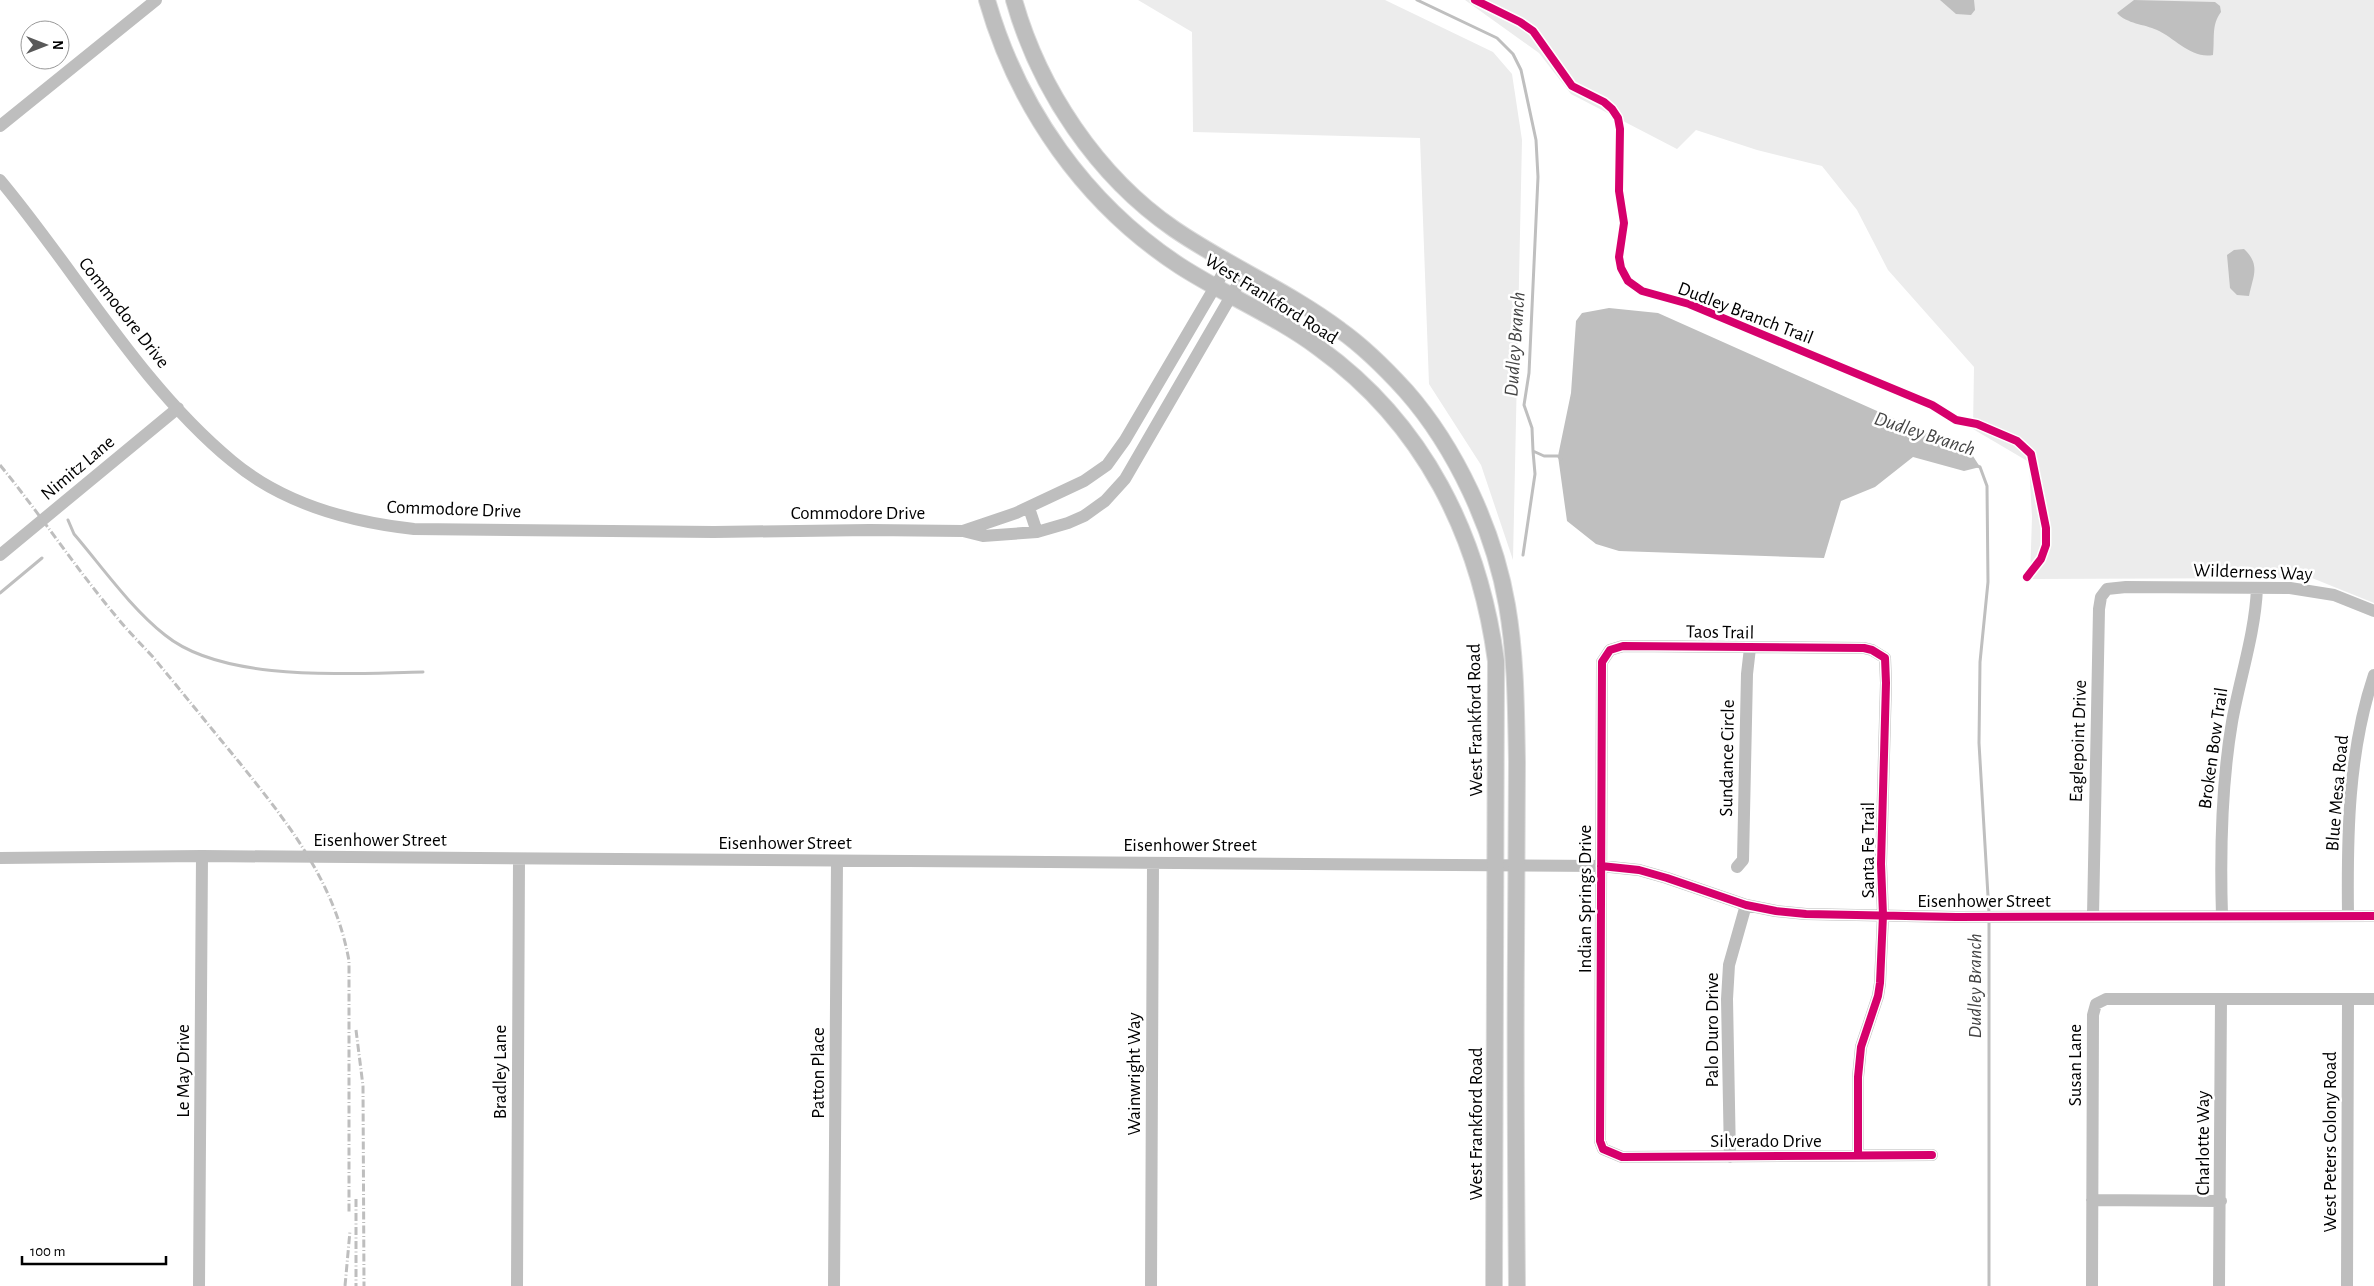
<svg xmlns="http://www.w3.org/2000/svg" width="2374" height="1286" font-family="'Alegreya Sans',sans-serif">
  <rect width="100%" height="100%" fill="#fff"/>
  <path fill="#ececec" d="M1138,0H1385L1493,52L1512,74L1522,140L1513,560L1481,465L1429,384L1420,138L1193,132L1192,32Z
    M1465,0H2374V603L2312,578L2030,579L2032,517L2029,462L1973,429L1974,367L1888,270L1857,210L1822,166L1757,150L1696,130L1677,149L1571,94L1539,53Z"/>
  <path fill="#bfbfbf" d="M1940,0H1974L1975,10L1971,15L1956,14Z
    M2134,0L2215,2L2220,6L2221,12C2211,25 2215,39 2213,55C2191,59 2175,38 2157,30C2144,24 2127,24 2117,13Z
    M2244,249C2261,265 2253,276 2249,296L2237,295L2230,288L2227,255L2234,250Z
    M1609,308L1658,313L1971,453L1980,467L1964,471L1913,457L1875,487L1841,501L1824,558L1619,551L1596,544L1567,521L1558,456L1571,393L1576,321L1582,313Z"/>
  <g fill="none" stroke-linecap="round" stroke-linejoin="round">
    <path stroke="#bfbfbf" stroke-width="3" d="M1417,0L1497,38L1513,54L1521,70L1536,140L1538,177L1529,373L1524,405L1532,428L1533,451L1544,456H1558L1561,459
      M1977,466L1980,467L1987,486L1988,582L1980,662L1979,743L1989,913
      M68,520L74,534C103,568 130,607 165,635C224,683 350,673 423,672
      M1523,555L1535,474L1533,451
      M0,593L42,558
      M1989,919V1286"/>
    <defs>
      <path id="major" d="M987,0C1018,108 1085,204 1180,266C1225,295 1276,316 1319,348C1424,424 1479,535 1496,661L1494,1286
        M1014,0C1039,89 1097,176 1174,229C1228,266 1288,291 1340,330C1364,347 1386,369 1406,391C1456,448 1494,530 1507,605C1516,657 1516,709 1517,762C1517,824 1516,887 1516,949C1515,1061 1516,1174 1517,1286"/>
    </defs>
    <use href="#major" stroke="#dbdbdb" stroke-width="18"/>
    <path stroke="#bebebe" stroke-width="12" d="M0,126L156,0
      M0,180C77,272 139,384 232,461C282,503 350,522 414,529L714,532L870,530L963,531L983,536L1037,532L1068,523L1084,516L1105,501L1125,479L1245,272
      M1029,508L1037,532
      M963,531L1016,513L1084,481L1107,465L1125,440L1229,263
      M0,555L178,408
      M0,858L202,856L1601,866L1639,870L1667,878L1746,905L1776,911L1806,914L1956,917L2374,916
      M1737,867L1743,860L1747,674L1750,648
      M2093,916L2099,609L2101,597L2107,589L2126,587L2290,588L2334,595L2374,611
      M2222,916C2220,851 2221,787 2232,722C2240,677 2255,634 2257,588
      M2348,916C2347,836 2348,752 2374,675
      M1858,1155V1077L1861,1047L1878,996L1880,983L1883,915L1881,864L1886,683L1885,658L1872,650L1864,648L1623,646L1610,650L1602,662L1600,1141L1603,1149L1622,1157L1932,1155
      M1730,1157L1727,999L1729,965L1746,905
      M2092,1200L2221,1201
      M199,1286L202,856
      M517,1286L519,859
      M834,1286L837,861
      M1151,1286L1153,863
      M2092,1286L2093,1015L2096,1004L2106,999H2374
      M2219,1286L2221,999
      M2347,1286L2348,999"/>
    <use href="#major" stroke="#bebebe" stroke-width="16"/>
    <path stroke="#bebebe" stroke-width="3" stroke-dasharray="8 2.5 1 2.5" stroke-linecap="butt" d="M0,465C40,514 75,567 115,615C127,630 140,643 153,657C182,692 210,727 239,762C288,823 335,882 349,961V1212
      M356,1030L363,1086L364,1286
      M356,1199V1286
      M345,1286L350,1231"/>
    <defs>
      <path id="cycleway" d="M1475,0L1520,22L1533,31L1572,86L1604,102L1612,109L1618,118L1620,129L1619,191L1624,223L1619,257L1621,268L1628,281L1642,291L1689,304L1932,405L1956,420L1977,424L2017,441L2031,454L2046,528V545L2041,559L2027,577
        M1601,866L1639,870L1667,878L1746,905L1776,911L1806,914L1956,917L2374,916
        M1858,1155V1077L1861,1047L1878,996L1880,983L1883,915L1881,864L1886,683L1885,658L1872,650L1864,648L1623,646L1610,650L1602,662L1600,1141L1603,1149L1622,1157L1932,1155"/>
    </defs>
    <use href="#cycleway" stroke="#fff" stroke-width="11"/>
    <use href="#cycleway" stroke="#d6006c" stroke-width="8"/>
  </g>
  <g text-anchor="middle" stroke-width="5" stroke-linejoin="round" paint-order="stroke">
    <g font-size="19" fill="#000" stroke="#fff">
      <text transform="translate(1272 298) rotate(32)" y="7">West Frankford Road</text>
      <text transform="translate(125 312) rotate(52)" y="7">Commodore Drive</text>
      <text transform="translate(1746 312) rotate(21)" y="7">Dudley Branch Trail</text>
      <text transform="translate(77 467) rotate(-40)" y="7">Nimitz Lane</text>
      <text transform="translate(454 508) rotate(2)" y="7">Commodore Drive</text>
      <text x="858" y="519">Commodore Drive</text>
      <text transform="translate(2253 571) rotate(2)" y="7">Wilderness Way</text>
      <text transform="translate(1720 631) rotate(1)" y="7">Taos Trail</text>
      <text transform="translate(1474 720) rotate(-91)" y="7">West Frankford Road</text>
      <text transform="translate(2077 741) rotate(-88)" y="7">Eaglepoint Drive</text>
      <text transform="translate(2212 748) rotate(-82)" y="7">Broken Bow Trail</text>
      <text transform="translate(1726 758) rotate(-89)" y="7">Sundance Circle</text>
      <text transform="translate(2336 793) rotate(-85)" y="7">Blue Mesa Road</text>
      <text x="380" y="846">Eisenhower Street</text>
      <text x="785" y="849">Eisenhower Street</text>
      <text x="1190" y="851">Eisenhower Street</text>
      <text transform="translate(1867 850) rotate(-90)" y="7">Santa Fe Trail</text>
      <text transform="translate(1584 899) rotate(-90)" y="7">Indian Springs Drive</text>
      <text x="1984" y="907">Eisenhower Street</text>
      <text transform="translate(1711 1030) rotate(-90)" y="7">Palo Duro Drive</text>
      <text transform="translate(2074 1065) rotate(-90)" y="7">Susan Lane</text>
      <text transform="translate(182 1071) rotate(-90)" y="7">Le May Drive</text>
      <text transform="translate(499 1072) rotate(-90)" y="7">Bradley Lane</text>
      <text transform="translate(817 1073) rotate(-90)" y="7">Patton Place</text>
      <text transform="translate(1133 1074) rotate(-90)" y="7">Wainwright Way</text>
      <text transform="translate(1475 1124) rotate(-90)" y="7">West Frankford Road</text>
      <text x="1766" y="1147">Silverado Drive</text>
      <text transform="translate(2329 1142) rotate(-90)" y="7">West Peters Colony Road</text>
      <text transform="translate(2202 1143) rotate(-90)" y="7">Charlotte Way</text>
    </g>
    <g font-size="20" font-style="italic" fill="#444" stroke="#fff">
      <text transform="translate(1514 344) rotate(-86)" y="7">Dudley Branch</text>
      <text transform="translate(1925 433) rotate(18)" y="7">Dudley Branch</text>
      <text transform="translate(1974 986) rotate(-90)" y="7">Dudley Branch</text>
    </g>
  </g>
  <g transform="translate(45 45) rotate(90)"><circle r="24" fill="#ffffff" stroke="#999999"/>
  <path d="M0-4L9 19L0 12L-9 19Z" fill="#595959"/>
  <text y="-8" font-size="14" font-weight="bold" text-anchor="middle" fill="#000000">N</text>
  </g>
  <path d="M22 1256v8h144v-8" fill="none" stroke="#000000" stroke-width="2.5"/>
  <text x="30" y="1256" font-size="15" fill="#000000" stroke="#ffffff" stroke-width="4" paint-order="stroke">100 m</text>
</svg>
